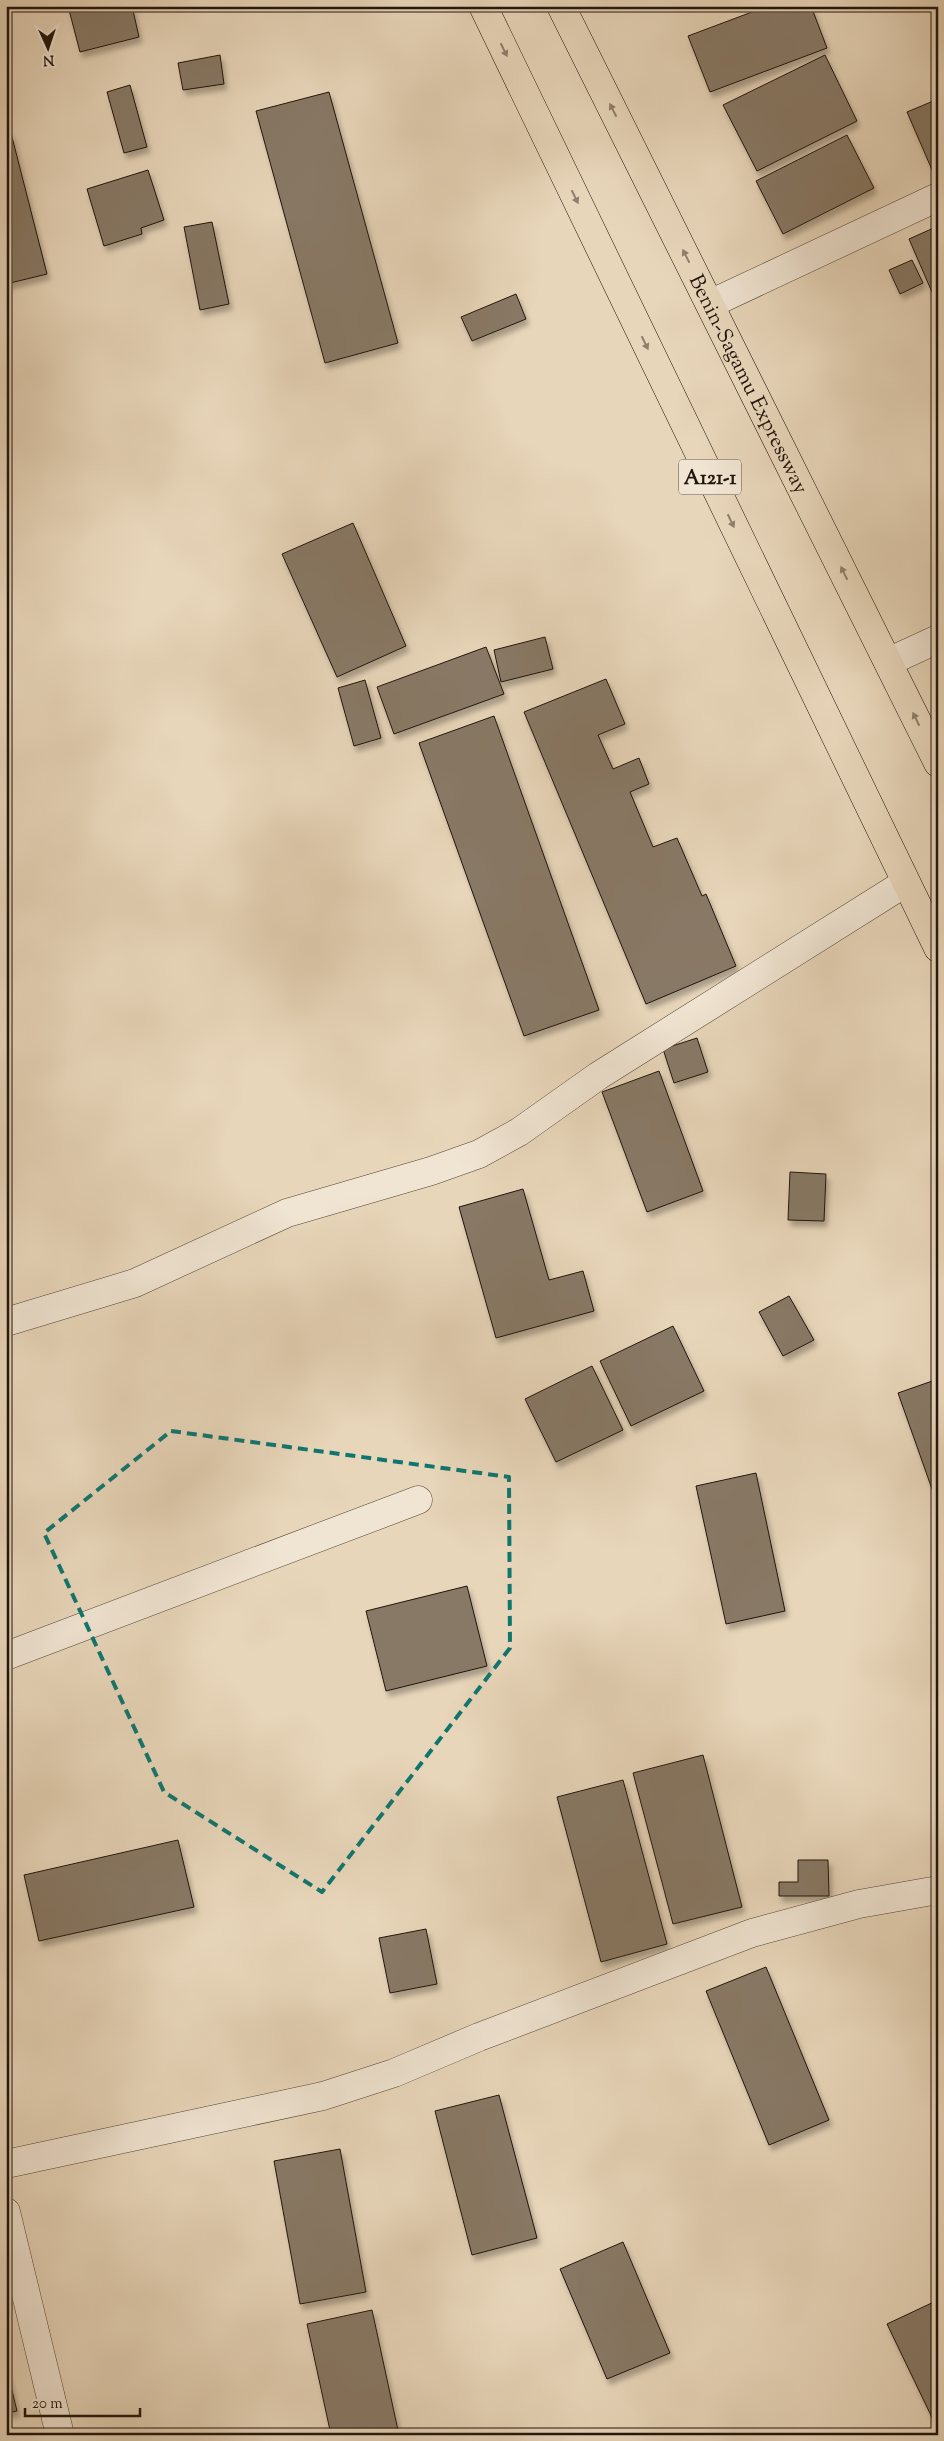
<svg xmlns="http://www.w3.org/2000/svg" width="944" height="2441" font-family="'Sorts Mill Goudy',serif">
  <defs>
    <filter id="shadow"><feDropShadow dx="3" dy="5.5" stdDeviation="2.5" flood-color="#0004"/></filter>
  </defs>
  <rect width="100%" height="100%" fill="#e8d6ba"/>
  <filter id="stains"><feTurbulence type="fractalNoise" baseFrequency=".004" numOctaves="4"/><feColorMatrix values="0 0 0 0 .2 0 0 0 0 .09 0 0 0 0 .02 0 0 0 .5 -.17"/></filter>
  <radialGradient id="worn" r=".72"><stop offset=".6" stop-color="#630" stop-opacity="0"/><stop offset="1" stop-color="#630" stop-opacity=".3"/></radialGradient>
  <path fill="#887966" stroke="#20150c" filter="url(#shadow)" d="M68,6H132L139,37L80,52Z
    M768,6H811L827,48L710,92L688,36Z
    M220,55L224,84L183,90L178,63Z
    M825,55L857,121L757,171L723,105Z
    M130,85L147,147L124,153L107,92Z
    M329,92L398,343L325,363L256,111Z
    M938,99V179H936L907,112Z
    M11,133L47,274L6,284V134Z
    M847,135L874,188L783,234L756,181Z
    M148,170L164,220L141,228L142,234L104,246L87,189Z
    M212,222L229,304L200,310L184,227Z
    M938,226V306L909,239Z
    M912,260L923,283L900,294L889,270Z
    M516,294L526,319L472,341L461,317Z
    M353,523L406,646L337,677L282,554Z
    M545,637L553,669L501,682L494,650Z
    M486,647L504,694L394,734L377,687Z
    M606,679L625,724L598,735L613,769L639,758L649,784L630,792L653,847L677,838L702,896L706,894L736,966L646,1004L524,712Z
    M365,680L381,738L354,746L338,688Z
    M494,716L599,1010L524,1036L419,743Z
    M697,1038L708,1072L674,1083L663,1049Z
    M659,1071L703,1191L647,1212L602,1092Z
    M790,1172L826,1174L824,1221L788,1220Z
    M523,1189L549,1280L583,1271L594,1311L496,1338L459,1207Z
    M789,1296L814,1340L783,1356L759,1312Z
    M673,1326L704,1391L631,1426L600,1361Z
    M592,1366L623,1430L556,1462L525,1399Z
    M938,1379V1506L898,1393Z
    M756,1473L785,1611L726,1624L696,1486Z
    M467,1586L487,1666L386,1691L366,1611Z
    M703,1755L742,1907L673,1924L633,1773Z
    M623,1780L667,1944L601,1962L557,1797Z
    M178,1840L194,1907L39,1941L24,1875Z
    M798,1860H828L829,1896H779V1882H798Z
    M426,1929L437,1984L390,1993L379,1938Z
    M766,1967L829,2120L769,2145L706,1991Z
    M499,2095L537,2238L472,2255L435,2111Z
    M340,2149L366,2292L300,2304L274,2161Z
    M623,2242L670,2353L607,2379L560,2269Z
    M938,2300V2430L887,2324Z
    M372,2310L399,2435H331L307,2324Z
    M6,2366L17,2411L6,2413Z"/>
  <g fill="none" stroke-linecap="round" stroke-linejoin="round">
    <defs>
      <path id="minor" d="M710,304L938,197
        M888,662L938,639
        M6,1322L135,1283L287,1213L431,1171L479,1154L519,1132L598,1076L905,883
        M6,1656L418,1500
        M6,2164L323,2096L394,2073L479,2037L752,1933L859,1904L938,1890
        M6,2212L60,2435"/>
      <g id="trunk">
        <path d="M483,6L938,948"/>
        <path id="s1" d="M561,6L938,763"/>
      </g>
    </defs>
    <use href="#minor" stroke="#524538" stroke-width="29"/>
    <use href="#trunk" stroke="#20150c" stroke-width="29"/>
    <use href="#minor" stroke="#f0e4d2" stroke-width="28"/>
    <use href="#trunk" stroke="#e8d6ba" stroke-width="28"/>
  </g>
  <defs><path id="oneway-solid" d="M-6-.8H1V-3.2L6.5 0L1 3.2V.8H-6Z" transform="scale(1.25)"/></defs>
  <g fill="#8e7f6c">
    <use href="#oneway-solid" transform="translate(504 50) rotate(64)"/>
    <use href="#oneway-solid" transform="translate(613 110) rotate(-117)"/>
    <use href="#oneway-solid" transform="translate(575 197) rotate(64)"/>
    <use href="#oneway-solid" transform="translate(686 256) rotate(-117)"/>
    <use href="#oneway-solid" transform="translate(645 343) rotate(64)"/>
    <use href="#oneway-solid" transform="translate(731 521) rotate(64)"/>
    <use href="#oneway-solid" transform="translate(844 573) rotate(-116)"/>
    <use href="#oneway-solid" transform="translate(916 719) rotate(-116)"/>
  </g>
  <path fill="none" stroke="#0f766e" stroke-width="4" stroke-dasharray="10 6" stroke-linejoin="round" d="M171,1431L509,1477L510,1648L322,1892L164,1792L44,1533Z"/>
  <g text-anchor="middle" stroke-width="4.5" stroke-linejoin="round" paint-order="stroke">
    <rect fill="#f0e4d2" stroke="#5e5347" stroke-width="1" x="679" y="459.5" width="62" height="35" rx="4"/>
    <g font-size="20" font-weight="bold" fill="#20150c">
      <text x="710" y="484">A121-1</text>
    </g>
    <g font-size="21" fill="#20150c" stroke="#f0e4d2">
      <text dy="7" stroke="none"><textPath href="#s1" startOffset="422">Benin-Sagamu Expressway</textPath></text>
    </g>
  </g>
  <rect width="944" height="2441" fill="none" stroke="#e8d6ba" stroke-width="25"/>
  <rect x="8" y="8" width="929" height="2426" fill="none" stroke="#20150c" stroke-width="2.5"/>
  <rect x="12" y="12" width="919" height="2416" fill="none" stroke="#20150c"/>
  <g transform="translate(48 48) rotate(177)" stroke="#f0e4d2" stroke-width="4" paint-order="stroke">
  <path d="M0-4L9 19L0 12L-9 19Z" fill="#20150c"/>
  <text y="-8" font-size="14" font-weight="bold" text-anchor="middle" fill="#20150c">N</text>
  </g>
  <path d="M25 2408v8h115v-8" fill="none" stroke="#20150c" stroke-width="2.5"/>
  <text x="32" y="2408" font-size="15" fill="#20150c" stroke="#f0e4d2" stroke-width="4" paint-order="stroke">20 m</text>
  <rect width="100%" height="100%" filter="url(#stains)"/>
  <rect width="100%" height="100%" fill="url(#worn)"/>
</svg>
